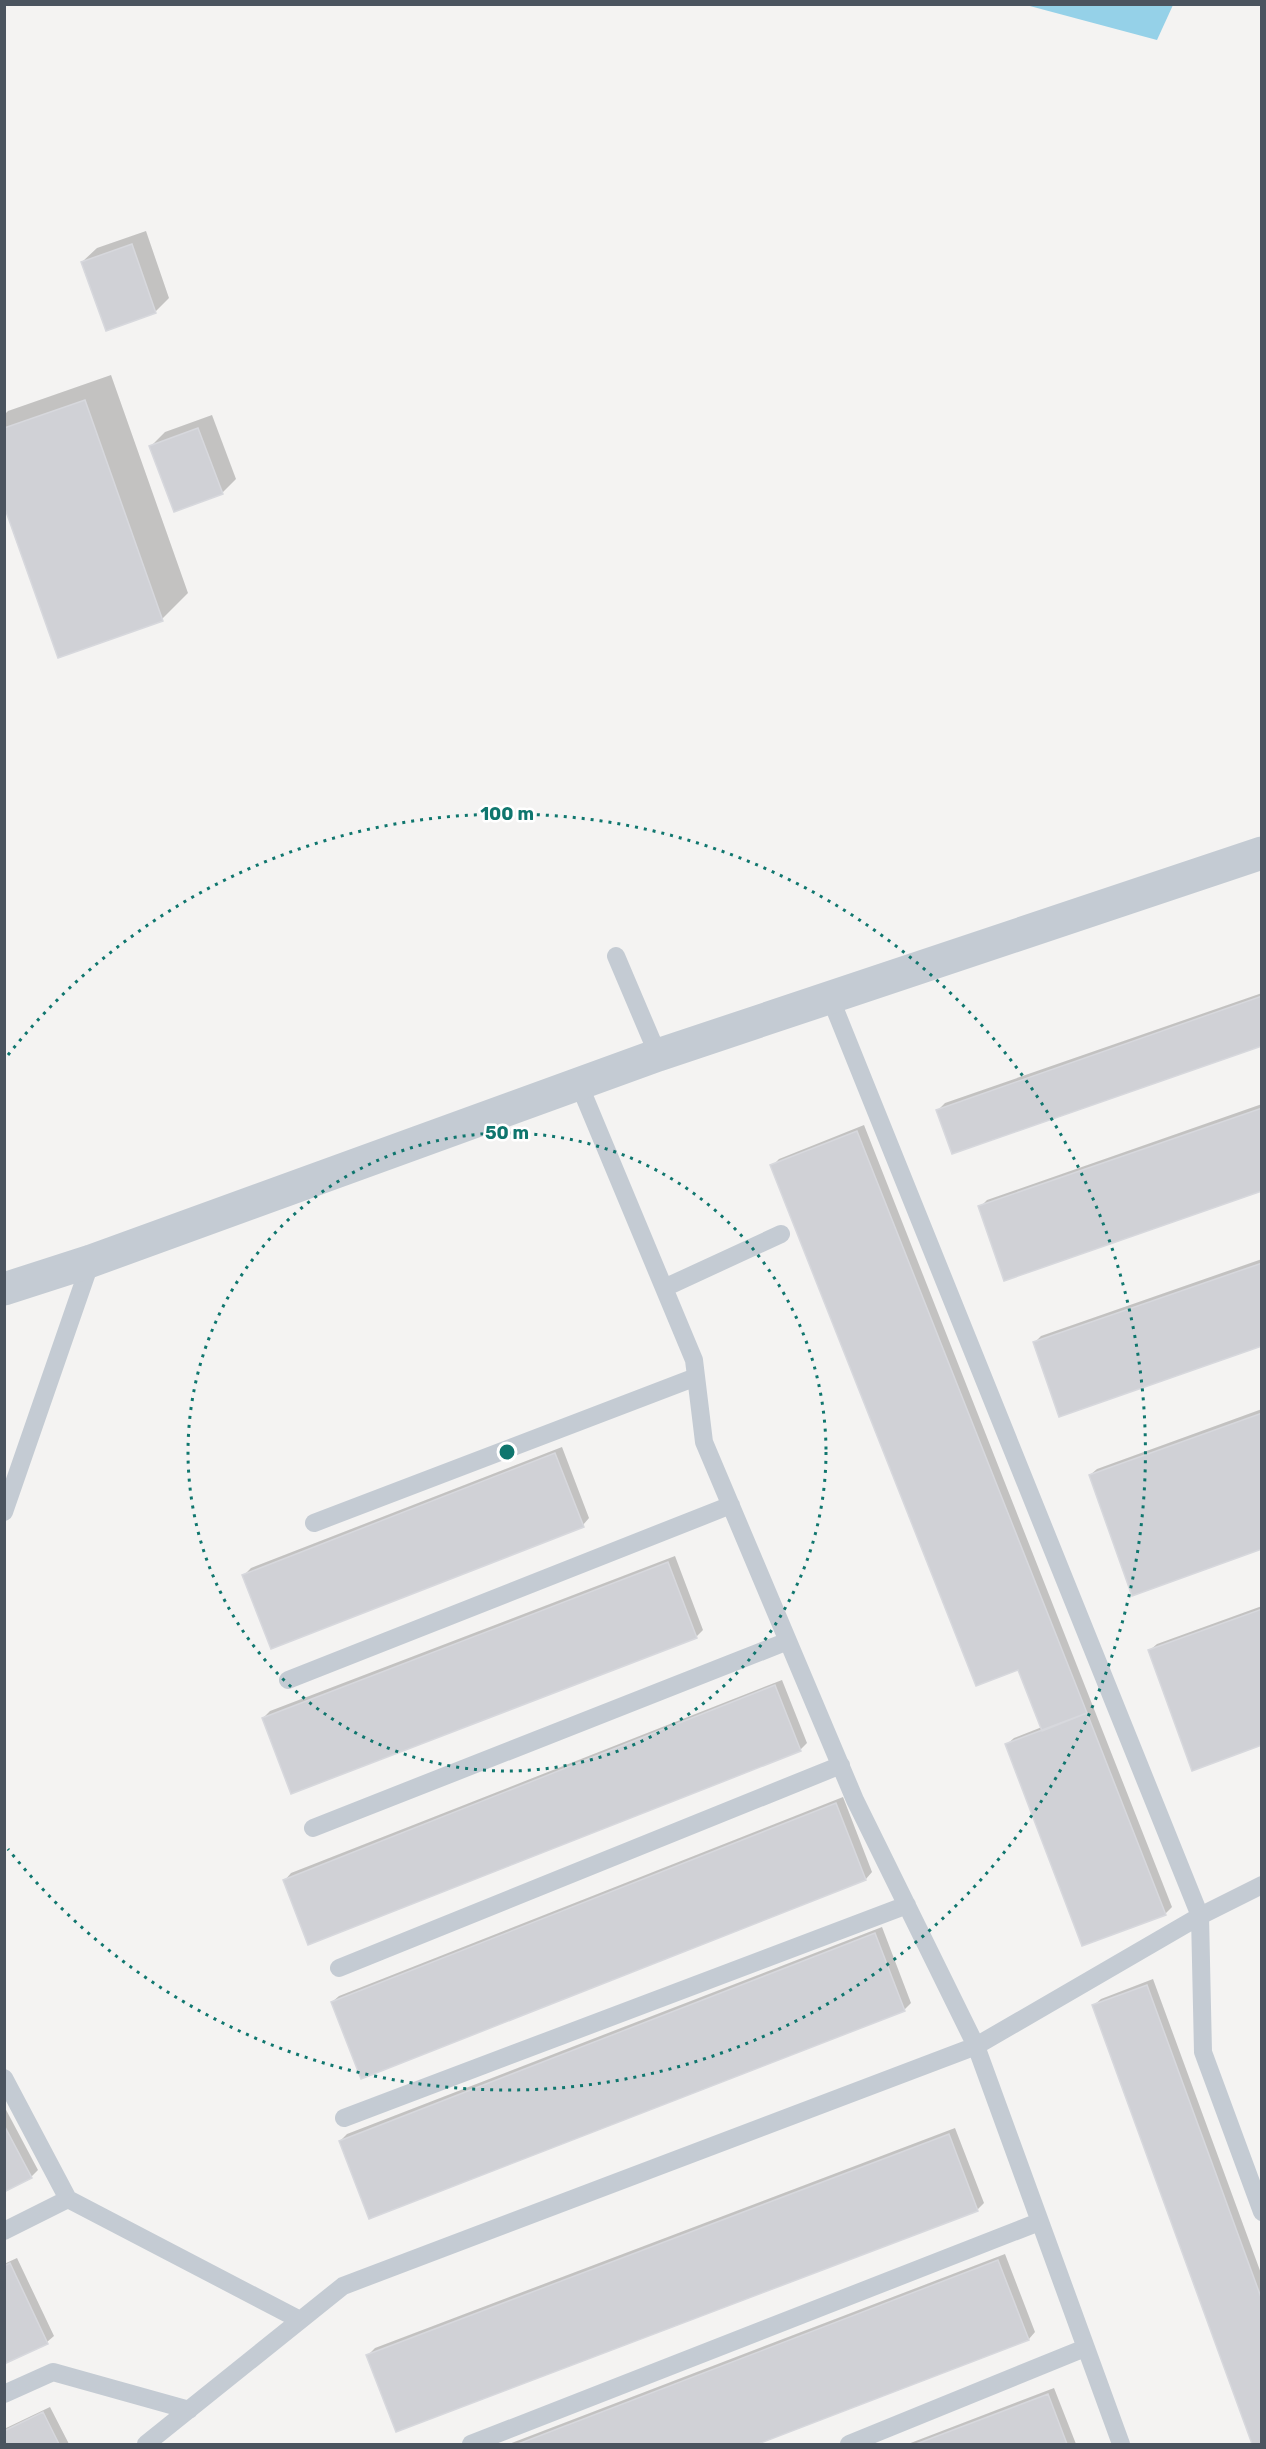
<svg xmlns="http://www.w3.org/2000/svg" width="1266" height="2449" font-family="Rubik,sans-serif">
  <rect width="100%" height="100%" fill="#f4f3f2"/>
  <path fill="#95d1e8" d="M1026,5L1173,4V5L1157,40Z"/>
  <path fill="#0003" d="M146,231L169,298L155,312L82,262L97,248Z
    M111,375L188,593L162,619L4,501V415L8,411Z
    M212,415L236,479L222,493L151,446L165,432Z
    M1262,993V1044L938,1110L945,1103Z
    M1262,1104V1190L980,1207L987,1200Z
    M864,1125L1172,1907L1165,1914L1007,1744L1014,1738L1042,1727L1018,1668L772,1166L779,1159Z
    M1262,1259V1345L1035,1342L1041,1336Z
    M1262,1409V1548L1090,1475L1097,1469Z
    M562,1447L589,1518L583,1525L244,1575L251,1568Z
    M675,1556L703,1630L696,1637L263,1718L270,1711Z
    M1262,1606V1744L1150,1650L1157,1644Z
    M782,1680L807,1743L800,1750L285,1880L291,1873Z
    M843,1797L872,1872L866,1879L362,2077L332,2002L339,1996Z
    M882,1927L911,2003L904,2010L340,2141L347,2134Z
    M1153,1979L1262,2276V2444H1254L1094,2005L1101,1999Z
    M4,2106L38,2170L31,2177L4,2191Z
    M955,2128L984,2203L977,2210L368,2355L375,2348Z
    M1005,2254L1035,2332L1029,2339L754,2444H509Z
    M17,2258L54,2336L47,2342L4,2362V2264Z
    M1054,2388L1076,2444H908Z
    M50,2407L69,2444H4V2429Z"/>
  <path fill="#d0d1d6" stroke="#d7d8dd" stroke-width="1.5" d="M132,244L156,313L106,331L81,262Z
    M85,400L163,621L58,658L4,506V428Z
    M198,428L223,494L174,512L149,446Z
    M1262,996V1046L952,1154L936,1110Z
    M1262,1108V1191L1004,1281L978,1206Z
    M857,1131L1087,1713L1042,1731L1018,1670L976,1686L770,1165Z
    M1262,1263V1346L1059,1417L1033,1342Z
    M1262,1413V1549L1132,1596L1089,1475Z
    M555,1453L584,1527L271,1649L242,1575Z
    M668,1562L697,1638L291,1794L262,1718Z
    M1262,1609V1745L1192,1771L1148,1650Z
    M775,1685L801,1751L308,1945L283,1880Z
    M1087,1713L1166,1915L1082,1946L1005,1744Z
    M836,1803L866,1880L361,2079L331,2002Z
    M875,1933L905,2011L369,2219L339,2141Z
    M1147,1985L1262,2300V2444H1252L1092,2005Z
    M4,2125L32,2178L4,2192Z
    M949,2134L978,2211L396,2432L366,2355Z
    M998,2260L1029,2340L758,2444H518Z
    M10,2263L48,2344L4,2364V2266Z
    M1048,2394L1067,2444H916Z
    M43,2412L59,2444H4V2431Z"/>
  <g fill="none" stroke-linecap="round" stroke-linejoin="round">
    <path stroke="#c4cbd3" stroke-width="18" d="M616,956L658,1055
      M830,997L1200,1916L1262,1885
      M664,1288L781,1234
      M4,1512L91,1261
      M314,1523L696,1377
      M288,1680L731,1505
      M313,1828L788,1641
      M339,1968L841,1765
      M4,2078L68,2199L300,2320
      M344,2118L907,1905
      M4,2231L68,2199
      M4,2394L53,2372L189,2410
      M146,2444L343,2286L976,2046L855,1800L704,1442L694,1360L579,1084
      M471,2444L1039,2222
      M849,2444L1085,2348
      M1121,2444L976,2046L1200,1916L1203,2052L1262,2212"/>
    <path stroke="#c4cbd3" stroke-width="33" d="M4,1289L91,1261L658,1055L1262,853"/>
  </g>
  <g fill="none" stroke="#0f766e" stroke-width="3" stroke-dasharray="3 6">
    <circle cx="507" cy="1452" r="319"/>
    <path d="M8 1055A638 638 0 1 1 8 1849"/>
  </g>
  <circle cx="507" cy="1452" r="9" fill="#0f766e" stroke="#fff" stroke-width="3"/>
  <g font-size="18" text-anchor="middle" font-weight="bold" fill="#0f766e" stroke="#fff" stroke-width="5" stroke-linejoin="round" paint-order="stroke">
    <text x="507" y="820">100 m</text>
    <text x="507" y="1139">50 m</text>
  </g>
  <rect width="1266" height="2449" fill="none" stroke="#4b545f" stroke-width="12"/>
</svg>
